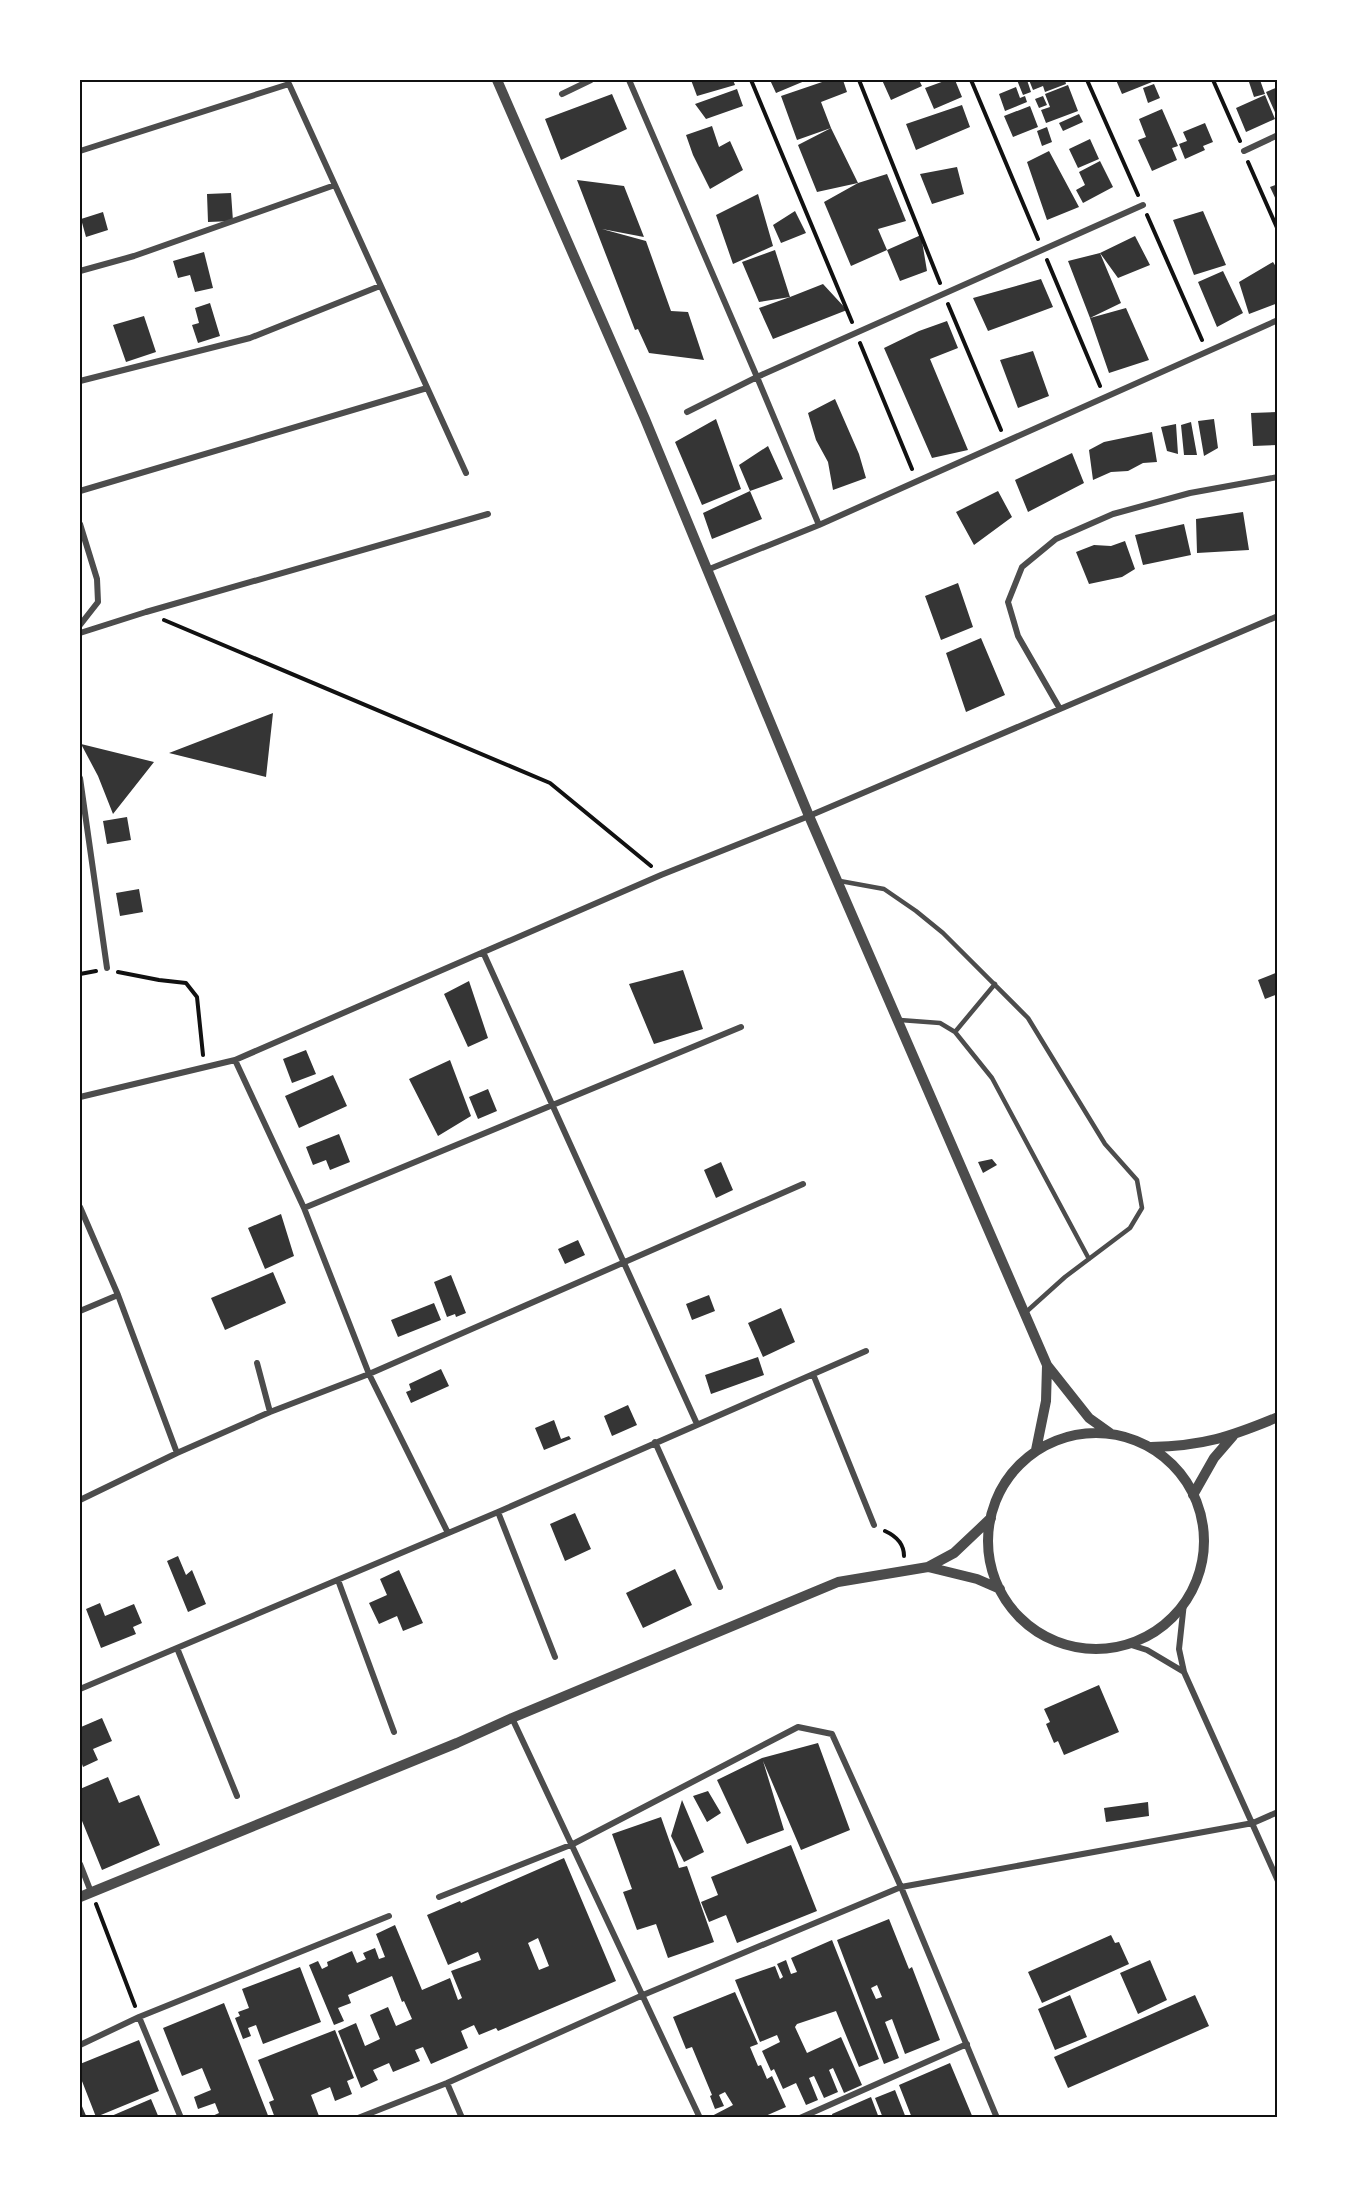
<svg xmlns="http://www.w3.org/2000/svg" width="1357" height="2197" font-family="Rubik,sans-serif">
  <rect width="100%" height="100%" fill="#fff"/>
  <path fill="#353535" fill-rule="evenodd" d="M691,80H733L735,85L697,96Z
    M770,80H807L776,93Z
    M828,80H843L847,92L821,102L831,128L797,140L781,96Z
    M882,80H919L922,86L891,100Z
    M947,80H955L962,97L934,109L925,88Z
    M1017,80H1027L1031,92L1023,95Z
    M1029,80H1065L1066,84L1045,92L1043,86L1033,90Z
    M1116,80H1151L1152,82L1122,94Z
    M1256,80H1260L1265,94L1254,97L1249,82Z
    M1154,84L1160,98L1148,103L1143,88Z
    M1068,85L1078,111L1046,123L1041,110L1050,107L1045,94Z
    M1016,87L1020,98L1025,96L1027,102L1005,111L999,94Z
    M1278,87V119L1266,92Z
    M737,89L743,106L706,119L695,104Z
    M612,94L627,129L561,160L545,119Z
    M1265,95L1275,119L1246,132L1236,108Z
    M1043,96L1047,105L1039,108L1035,99Z
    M962,105L970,127L916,150L906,124Z
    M1030,106L1038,127L1013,137L1004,116Z
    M1162,109L1178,146L1172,148L1177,160L1152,171L1138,140L1146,137L1139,119Z
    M1079,114L1083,122L1063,131L1059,123Z
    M1205,123L1213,142L1203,146L1205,150L1185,159L1179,144L1187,141L1183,132Z
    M712,126L719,147L730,141L743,170L710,189L693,155L686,135Z
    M1047,127L1052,142L1042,146L1037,131Z
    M831,128L858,183L817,192L798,145Z
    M1090,139L1099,159L1078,168L1069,149Z
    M1049,151L1079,207L1047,220L1027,162Z
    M1100,161L1113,187L1083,203L1076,190L1085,185L1079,172Z
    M957,167L964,194L932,204L920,174Z
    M887,174L906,221L878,229L887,250L851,266L824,202L858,183Z
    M577,180L624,186L644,237L602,229L646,241L671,311L688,312L704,360L649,353L638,329L635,330Z
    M1278,184V204L1270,187Z
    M231,193L233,221L208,222L207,194Z
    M758,194L773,246L733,264L716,215Z
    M795,211L806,233L781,243L773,225Z
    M1203,211L1226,265L1194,275L1173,220Z
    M103,212L108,230L86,237L81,219Z
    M921,235L927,271L900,281L887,250Z
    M1135,236L1150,265L1118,278L1100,253Z
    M775,250L790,297L823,284L847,310L773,339L759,308L790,297L759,302L742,262Z
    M204,252L213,288L195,292L190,275L178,278L173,261Z
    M1100,253L1121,303L1090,318L1068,261Z
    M1273,262L1278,270V303L1249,314L1239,282Z
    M1223,271L1243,313L1217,327L1198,282Z
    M1041,279L1053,307L988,331L973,298Z
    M210,303L220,336L198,343L192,325L199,323L195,308Z
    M1126,308L1149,360L1109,373L1090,318Z
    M144,316L156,352L126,362L113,325Z
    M947,321L958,348L930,359L968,450L932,458L884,348L919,331Z
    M1033,351L1049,396L1018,408L1000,360Z
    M835,399L859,454L866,478L833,490L828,462L816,440L808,413Z
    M1278,412V445L1253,446L1251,413Z
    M716,419L741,489L702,505L675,442Z
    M1214,419L1218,448L1204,456L1198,421Z
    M1191,422L1197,455H1184L1181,425Z
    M1176,424L1178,454L1167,451L1161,427Z
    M1152,432L1157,462L1143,463L1128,471L1111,472L1093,480L1089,450L1104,442Z
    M768,446L783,479L750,491L762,519L712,539L703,513L750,491L739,465Z
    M1072,453L1084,483L1028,512L1015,480Z
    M998,491L1012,517L974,545L956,512Z
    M1243,512L1249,550L1197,553L1196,519Z
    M1184,524L1191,555L1143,565L1135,535Z
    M1125,541L1135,569L1122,577L1089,584L1076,552L1094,545L1111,546Z
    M958,583L973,627L941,640L925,596Z
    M981,638L1005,695L966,712L946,653Z
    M273,713L266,777L169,753Z
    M81,744L154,762L113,814L98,776Z
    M127,817L131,840L107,844L103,821Z
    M139,889L143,912L120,916L116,893Z
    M683,970L703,1029L654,1044L629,984Z
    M1278,972V994L1265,999L1258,980Z
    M469,981L488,1038L468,1047L444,994Z
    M306,1050L316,1074L292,1083L283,1059Z
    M450,1060L471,1116L438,1136L409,1079Z
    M333,1075L347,1106L299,1128L285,1096Z
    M488,1089L497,1111L478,1119L469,1097Z
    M339,1134L350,1162L330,1170L326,1160L313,1165L306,1147Z
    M992,1159L997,1165L983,1173L978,1162Z
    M721,1162L733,1190L716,1198L704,1170Z
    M281,1214L294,1256L265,1269L248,1228Z
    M578,1240L585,1255L565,1264L558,1249Z
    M273,1272L286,1303L225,1330L211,1298Z
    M451,1275L466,1313L456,1317L455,1314L447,1317L434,1282Z
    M709,1295L715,1311L692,1320L686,1304Z
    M434,1303L441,1320L398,1337L391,1320Z
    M781,1308L795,1342L763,1357L748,1323Z
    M758,1357L764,1375L711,1394L705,1375Z
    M441,1369L449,1386L411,1403L406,1392L411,1390L409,1384Z
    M628,1405L637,1425L612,1436L604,1416Z
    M554,1420L561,1439L569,1436L571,1439L544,1450L535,1428Z
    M575,1513L591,1549L565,1561L550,1524Z
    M178,1556L186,1575L192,1570L206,1604L188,1612L167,1561Z
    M675,1569L692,1605L643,1628L626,1593Z
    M399,1570L423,1623L403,1631L397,1616L379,1624L369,1603L387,1595L380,1579Z
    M100,1603L105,1616L134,1604L142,1623L133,1627L136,1634L101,1648L86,1609Z
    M1099,1685L1119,1732L1064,1755L1058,1741L1054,1743L1046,1724L1050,1722L1044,1709Z
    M102,1718L112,1741L93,1749L98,1760L83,1767L80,1758V1723L81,1727Z
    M818,1743L850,1830L801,1850L763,1761L784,1830L747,1844L717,1780L762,1758Z
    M108,1777L119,1803L139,1795L160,1845L102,1870L80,1816V1789Z
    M708,1791L721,1813L707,1822L693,1796Z
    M682,1800L704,1852L684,1862L671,1836Z
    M1148,1802L1149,1816L1106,1822L1104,1808Z
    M661,1817L679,1868L687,1866L714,1942L668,1958L656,1924L637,1930L623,1892L632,1889L612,1834Z
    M791,1845L817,1911L737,1943L726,1915L709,1922L701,1902L718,1895L711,1877Z
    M564,1858L616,1981L498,2031L496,2028L479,2035L474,2025L461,2031L468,2048L431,2064L423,2047L415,2050L420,2061L393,2072L389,2063L373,2070L378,2080L361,2088L338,2031L356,2023L365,2046L380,2039L370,2015L388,2007L396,2026L412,2019L404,2001L402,2002L392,1976L348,1995L351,2003L338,2008L344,2021L334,2025L309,1965L318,1961L322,1969L328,1966L327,1962L352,1951L357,1963L366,1959L363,1953L375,1948L379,1959L385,1957L376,1934L395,1925L422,1990L450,1978L458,2000L462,1998L451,1971L481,1960L478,1952L448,1965L427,1915L460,1901L461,1903ZM538,1938L549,1966L539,1970L528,1943Z
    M889,1919L909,1969L912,1967L940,2040L905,2054L892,2019L885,2022L899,2058L884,2064L837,1940ZM877,1985L882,1997L876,1999L871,1988Z
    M1111,1935L1115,1943L1119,1942L1129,1964L1042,2003L1028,1972Z
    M832,1940L879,2059L859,2067L836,2011L797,2024L795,2027L807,2053L841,2037L862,2085L844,2093L833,2068L829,2070L838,2092L824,2098L814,2076L809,2078L818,2100L806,2105L796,2083L783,2089L774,2069L771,2071L762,2051L780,2042L777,2035L760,2042L735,1980L775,1966L780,1979L783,1977L777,1964L786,1960L791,1974L797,1972L791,1958Z
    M1150,1960L1167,2000L1138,2014L1120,1973Z
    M300,1967L321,2022L263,2044L256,2025L248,2028L251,2036L243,2039L235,2018L240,2016L238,2012L249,2008L242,1989Z
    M735,1992L758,2044L750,2047L758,2066L761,2065L767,2079L772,2076L786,2107L761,2118H708L733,2105L725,2092L719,2095L724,2106L715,2109L710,2096L712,2095L692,2047L686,2049L673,2017Z
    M1070,1995L1087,2037L1055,2050L1038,2009Z
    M1195,1995L1209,2026L1068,2088L1054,2057Z
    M224,2003L269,2118H208L219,2113L215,2103L198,2109L194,2097L211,2090L202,2068L182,2076L163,2028Z
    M335,2030L354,2078L347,2081L352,2094L335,2101L330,2087L311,2095L319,2116L275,2118L269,2102L274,2100L258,2060Z
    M139,2040L159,2091L96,2117L80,2076V2064Z
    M950,2063L973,2118H912L899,2085Z
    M895,2090L906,2118H883L875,2098Z
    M80,2097L81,2104L87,2118H80Z
    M871,2097L879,2118H833L832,2114Z
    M151,2099L159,2118H109V2117Z"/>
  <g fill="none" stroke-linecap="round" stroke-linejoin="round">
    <path stroke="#111" stroke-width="4" d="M751,80L852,322
      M859,80L940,283
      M971,80L1038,239
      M1087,80L1138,195
      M1213,80L1240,141
      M1248,162L1278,230
      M1147,215L1202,340
      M1047,260L1100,386
      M948,304L1001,430
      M860,343L912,469
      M164,620L550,783L651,866
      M118,972L159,980L186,983L197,997L203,1055
      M80,974L96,971
      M885,1531C896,1536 904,1543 904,1556
      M96,1904L135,2006"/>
    <path stroke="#4c4c4c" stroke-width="4.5" d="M840,881L884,889L916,911L943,933L1028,1018L1105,1144L1137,1180L1142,1208L1130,1228L1065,1277L1025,1313
      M900,1020L940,1023L955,1032L992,1078L1089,1259
      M955,1032L995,984"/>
    <path stroke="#4c4c4c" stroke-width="6" d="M629,80L757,377L819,525
      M562,94L591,80
      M80,151L289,84L466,473
      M1244,151L1278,135
      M80,271L134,256L335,185
      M80,381L250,338L380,286
      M687,412L757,377L1143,205
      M80,491L427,388
      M80,524L97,579L98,602L80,625
      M707,570L819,525L1278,320
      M80,633L146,612L488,514
      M1060,709L1018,636L1008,602L1022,567L1056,539L1113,514L1190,493L1278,477
      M80,778L107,968
      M483,952L697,1424
      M235,1060L304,1208L369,1374L448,1533
      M80,1097L235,1060L661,875L809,816L1278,616
      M80,1207L118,1295L177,1453
      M304,1208L741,1027
      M80,1311L118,1295
      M257,1363L270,1412
      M813,1374L874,1525
      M655,1442L720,1587
      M80,1500L177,1453L270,1412L369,1374L803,1184
      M498,1512L555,1657
      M338,1580L394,1732
      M1184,1603L1179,1649L1184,1672L1278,1881
      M1128,1644L1147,1650L1184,1672
      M177,1648L237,1796
      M80,1689L498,1512L866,1351
      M512,1718L700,2118
      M80,1864L91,1892
      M439,1897L573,1844L798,1727L832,1734L901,1887L997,2118
      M139,2017L181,2118
      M80,2045L139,2017L389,1916
      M447,2083L462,2118
      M358,2118L447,2083L643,1995L901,1887L1253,1823L1278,1812
      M800,2118L967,2044"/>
    <path stroke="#4c4c4c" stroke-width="10" d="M497,80L645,419L809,816L1047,1365L1089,1418L1110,1433
      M988 1541a108 108 0 1 1 216 0a108 108 0 1 1-216 0Z
      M1151,1447C1203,1446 1230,1437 1278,1417
      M1036,1450L1046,1401L1047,1366
      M1193,1495L1214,1458L1233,1436
      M928,1567L977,1579L1000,1589
      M80,1897L457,1743L512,1718L838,1582L928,1567L954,1553L991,1518"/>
  </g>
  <rect width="1357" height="2197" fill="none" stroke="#ffffff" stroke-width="162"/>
  <rect x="81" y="81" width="1195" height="2035" fill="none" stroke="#111" stroke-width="2"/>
</svg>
